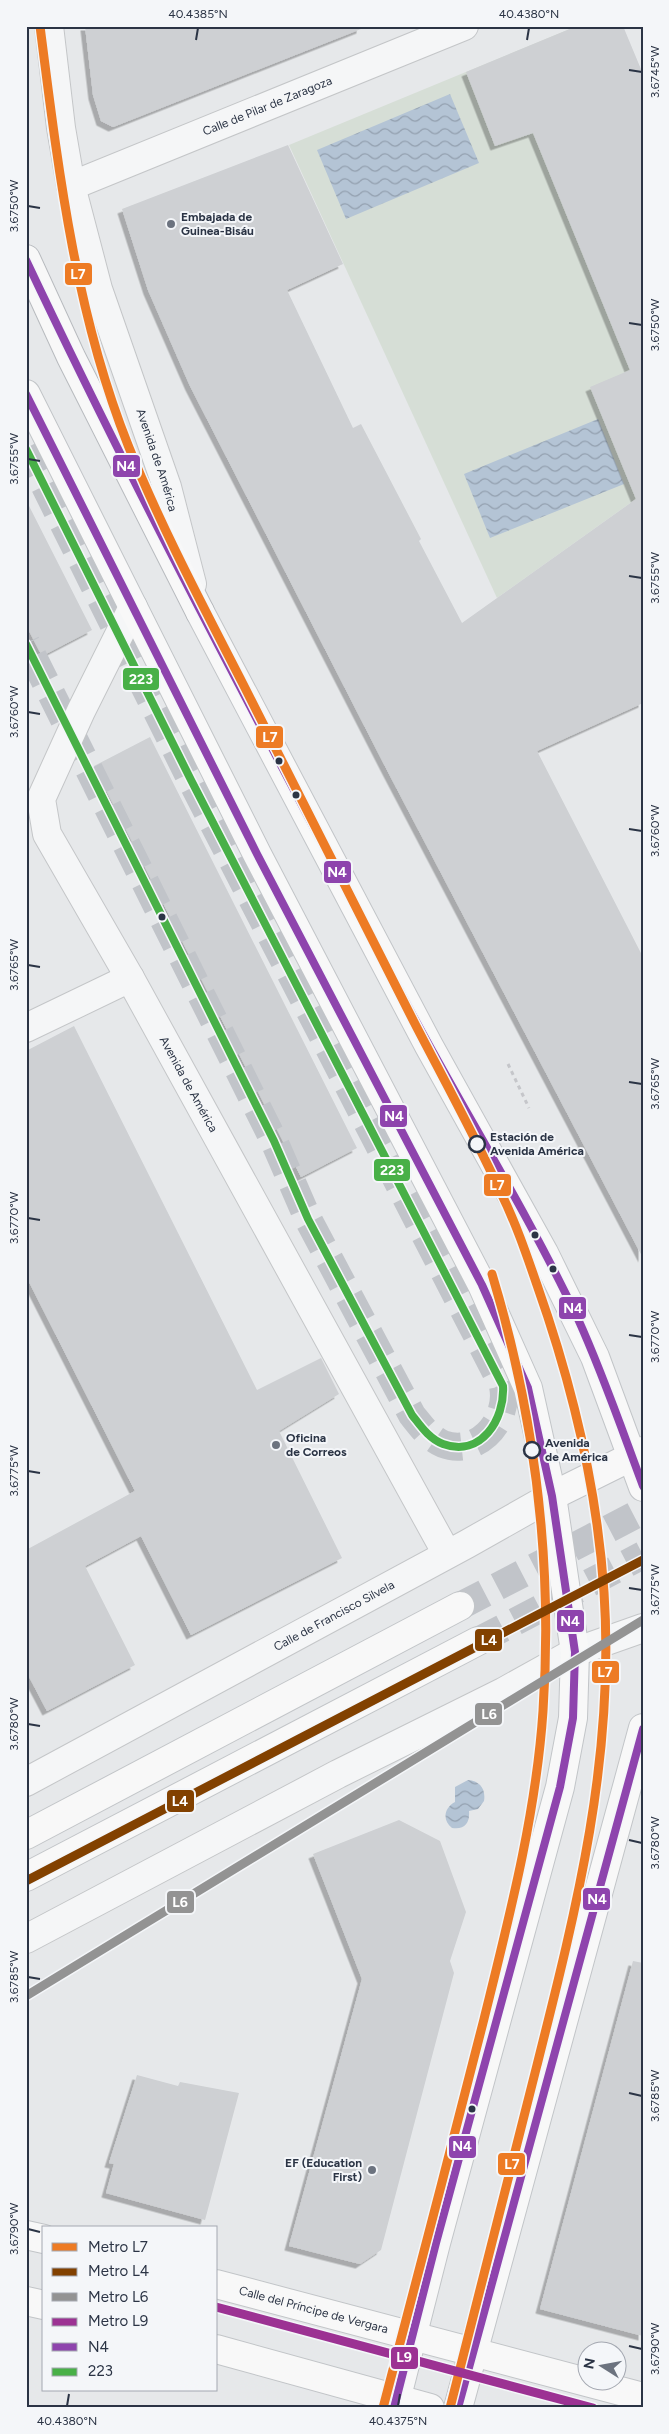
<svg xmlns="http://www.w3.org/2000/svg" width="669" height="2434" font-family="Figtree,sans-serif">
  <defs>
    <pattern id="water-waves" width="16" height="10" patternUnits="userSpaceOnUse" patternTransform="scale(1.25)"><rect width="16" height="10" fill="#b4c4d5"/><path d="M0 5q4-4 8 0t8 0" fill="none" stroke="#93a0af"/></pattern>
    <filter id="shadow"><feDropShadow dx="-4.5" dy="4.5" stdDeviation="0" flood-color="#0004"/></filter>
  </defs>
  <rect width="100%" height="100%" fill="#e6e8ea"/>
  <path fill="#d6ded6" d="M577,26H620L643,494L497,598L289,145Z"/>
  <path fill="url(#water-waves)" d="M450,94L479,163L346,219L317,150Z
    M598,419L624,484L490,538L464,474Z
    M468,1780C480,1781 486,1789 484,1801L478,1809L469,1811C470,1823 465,1830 452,1828C442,1820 444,1808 455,1802V1787Z"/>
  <path fill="#ced0d3" filter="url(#shadow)" d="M85,26H361V29L113,127L101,121L93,95Z
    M577,26H623L643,74V703L537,751L643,957V1258L388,772L190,386L148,290L122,209L288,145L343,264L287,290L353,428L361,424L421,539L419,541L462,623L636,499L590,387L630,370L533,133L495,146L466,72Z
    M26,500L92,630L42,656L26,625Z
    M150,737L357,1148L301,1177L94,766Z
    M74,1026L257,1390L321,1358L339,1394L279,1431L342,1558L191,1635L141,1536L85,1566L135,1665L47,1711L26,1671V1550L135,1491L26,1276V1051Z
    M399,1820L440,1841L466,1912L450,1961L454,1973L381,2250L360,2264L289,2246L362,1979L313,1854Z
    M633,1961L643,1963V2336L540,2309Z
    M137,2075L178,2086L180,2082L239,2093L205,2220L106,2193L114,2164L109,2163Z"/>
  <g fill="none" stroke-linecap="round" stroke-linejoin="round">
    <path stroke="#c1c4c9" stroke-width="28" stroke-dasharray="28 14" stroke-linecap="butt" d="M26,448L191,780L503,1386C510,1421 477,1457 443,1444C429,1438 421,1426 412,1415L308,1219L274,1141L26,643"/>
    <path stroke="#c1c4c9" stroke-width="28" stroke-dasharray="28 14" stroke-linecap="butt" d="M460,1606L643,1511
      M478,1641L643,1555"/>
    <defs>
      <g id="minor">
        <path id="s1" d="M49,26L61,128L71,186L98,289L167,487L192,584"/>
        <path id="s2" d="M71,186L464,26"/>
        <path id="s3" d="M133,607L81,711L41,799L47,834L130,978L447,1554"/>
        <path d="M26,1028L130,978"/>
        <path id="s4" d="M26,1782L467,1544L552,1496"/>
        <path d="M26,1939L338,1774L503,1692L575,1652L643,1628"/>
      </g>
      <g id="major">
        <path d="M26,394L257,854L482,1285L528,1388L552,1496L575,1652L573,1718L560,1787L436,2243L394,2408"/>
        <path d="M200,612L429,1046L544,1253L595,1357L643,1487"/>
        <path d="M552,1496L643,1451"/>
        <path d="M26,1835L460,1606"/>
        <path d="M26,1877L478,1641"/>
        <path d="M26,2235L44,2239"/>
        <path id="s5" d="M216,2284L643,2397"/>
        <path d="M26,2301L44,2305"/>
        <path d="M216,2349L430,2408"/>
        <path d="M458,2408L643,1728"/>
      </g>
      <path id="highway" d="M26,259L71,357L200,612"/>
    </defs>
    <use href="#minor" stroke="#c4c6c8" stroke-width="30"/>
    <use href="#major" stroke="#c2c5c8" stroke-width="30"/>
    <use href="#highway" stroke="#b8bbbf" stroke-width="30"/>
    <path stroke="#c5c6ca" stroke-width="3" stroke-dasharray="4 4" stroke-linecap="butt" d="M508,1064L529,1108"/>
    <use href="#minor" stroke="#f5f6f7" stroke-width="28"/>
    <use href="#major" stroke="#f8f8f8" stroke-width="28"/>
    <use href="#highway" stroke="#f8f8f8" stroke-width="28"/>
    <defs>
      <path id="bus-1" d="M26,260C146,514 279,761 410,1010C465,1113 528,1213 578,1319C603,1374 622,1430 643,1486
        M26,394L257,854L482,1285L528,1388L552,1496L575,1652L573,1718L560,1787L436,2243L394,2408
        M458,2408L643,1729"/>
      <path id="bus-2" d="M26,449L191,780L503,1386C505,1419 481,1458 443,1444C429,1439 420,1425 412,1415L308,1219L274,1141L26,644"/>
    </defs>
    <use href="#bus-1" stroke="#f4f6f9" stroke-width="11"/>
    <use href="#bus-2" stroke="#f4f6f9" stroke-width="11"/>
    <use href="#bus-1" stroke="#8e44ad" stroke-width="8"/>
    <use href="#bus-2" stroke="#48b047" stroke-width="8"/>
    <defs>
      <path id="metro-1" d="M40,26C58,167 75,312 128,445C161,527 203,606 243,684C300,797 357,909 414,1022C443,1078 474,1134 500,1191C515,1221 526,1253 537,1285C572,1384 597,1487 604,1592C615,1757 577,1907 537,2065C508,2179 479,2294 450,2408
        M383,2408C417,2278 451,2149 484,2019C509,1918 536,1815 543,1711C553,1563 535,1416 492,1274"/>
      <path id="metro-2" d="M26,1881L643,1560"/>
      <path id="metro-3" d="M26,1996L643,1620"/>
      <path id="metro-4" d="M216,2307L593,2408"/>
    </defs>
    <use href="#metro-1" stroke="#f4f6f9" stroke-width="12"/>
    <use href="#metro-2" stroke="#f4f6f9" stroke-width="12"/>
    <use href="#metro-3" stroke="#f4f6f9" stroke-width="12"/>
    <use href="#metro-4" stroke="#f4f6f9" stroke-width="12"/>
    <use href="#metro-1" stroke="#ed7b24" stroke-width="9"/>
    <use href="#metro-2" stroke="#824100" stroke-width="9"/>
    <use href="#metro-3" stroke="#939393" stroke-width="9"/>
    <use href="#metro-4" stroke="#9c3293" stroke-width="9"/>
  </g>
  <path fill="none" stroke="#2b3445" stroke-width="2" d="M196,40L198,28M527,40L529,28M629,70L642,72M28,206L40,208M629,323L642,325M28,459L40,461M629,576L642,578M28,712L40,714M629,829L642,831M28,965L40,967M629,1082L642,1084M28,1218L40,1220M629,1335L642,1337M28,1471L40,1473M629,1588L642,1590M28,1724L40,1726M629,1840L642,1843M28,1977L40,1979M629,2093L642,2096M28,2229L40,2232M629,2346L642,2349M67,2406L69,2394M398,2406L400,2394"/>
  <g fill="#6c737f" stroke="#f4f6f9" stroke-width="2">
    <circle cx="171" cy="224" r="5"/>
    <circle cx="276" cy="1445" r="5"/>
    <circle cx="372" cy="2170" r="5"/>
  </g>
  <g fill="#2b3445" stroke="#f4f6f9" stroke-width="2">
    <circle cx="279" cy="761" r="4.5"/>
    <circle cx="296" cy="795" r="4.5"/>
    <circle cx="162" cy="917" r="4.5"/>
    <circle cx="535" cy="1235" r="4.5"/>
    <circle cx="553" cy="1269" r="4.5"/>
    <circle cx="472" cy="2109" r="4.5"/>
  </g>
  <g fill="#f4f6f9" stroke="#2b3445" stroke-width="2.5">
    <circle cx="477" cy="1144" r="8"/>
    <circle cx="532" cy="1450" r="8"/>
  </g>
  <g text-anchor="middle" stroke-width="4" stroke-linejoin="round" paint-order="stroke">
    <g font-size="12" fill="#2b3445" stroke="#f4f6f9">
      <text dy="4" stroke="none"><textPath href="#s2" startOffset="212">Calle de Pilar de Zaragoza</textPath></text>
      <text dy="4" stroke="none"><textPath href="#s1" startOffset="449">Avenida de América</textPath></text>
      <text dy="4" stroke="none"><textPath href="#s3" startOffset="536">Avenida de América</textPath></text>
      <text dy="4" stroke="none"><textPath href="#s4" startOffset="350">Calle de Francisco Silvela</textPath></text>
      <text dy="4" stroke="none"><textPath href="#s5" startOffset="101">Calle del Príncipe de Vergara</textPath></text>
    </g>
    <g font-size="12" font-weight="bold" fill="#2b3445" stroke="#f4f6f9" text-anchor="start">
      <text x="181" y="221">Embajada de<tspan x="181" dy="14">Guinea-Bisáu</tspan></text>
      <text x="286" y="1442">Oficina<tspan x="286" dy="14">de Correos</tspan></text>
      <text x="362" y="2167" text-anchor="end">EF (Education<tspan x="362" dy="14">First)</tspan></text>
    </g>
    <g font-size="12" font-weight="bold" fill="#2b3445" stroke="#f4f6f9" text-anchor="start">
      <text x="490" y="1141">Estación de<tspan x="490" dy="14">Avenida América</tspan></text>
      <text x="545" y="1447">Avenida<tspan x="545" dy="14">de América</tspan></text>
    </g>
  </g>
  <g stroke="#f4f6f9" stroke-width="2">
    <rect x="64" y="262" width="29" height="24" rx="5" fill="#ed7b24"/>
    <rect x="112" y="454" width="29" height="24" rx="5" fill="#8e44ad"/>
    <rect x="122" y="667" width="38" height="24" rx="5" fill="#48b047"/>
    <rect x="255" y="725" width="29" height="24" rx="5" fill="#ed7b24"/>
    <rect x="323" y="860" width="29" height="24" rx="5" fill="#8e44ad"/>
    <rect x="379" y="1104" width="29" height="24" rx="5" fill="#8e44ad"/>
    <rect x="373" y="1158" width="38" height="24" rx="5" fill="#48b047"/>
    <rect x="483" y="1173" width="29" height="24" rx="5" fill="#ed7b24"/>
    <rect x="558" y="1296" width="29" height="24" rx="5" fill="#8e44ad"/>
    <rect x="556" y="1609" width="29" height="24" rx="5" fill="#8e44ad"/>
    <rect x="474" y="1628" width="29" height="24" rx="5" fill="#824100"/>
    <rect x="591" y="1660" width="29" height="24" rx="5" fill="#ed7b24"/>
    <rect x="474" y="1702" width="29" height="24" rx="5" fill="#939393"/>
    <rect x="166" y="1789" width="29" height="24" rx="5" fill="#824100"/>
    <rect x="582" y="1887" width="29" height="24" rx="5" fill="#8e44ad"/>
    <rect x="166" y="1890" width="29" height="24" rx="5" fill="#939393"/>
    <rect x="448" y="2135" width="29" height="24" rx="5" fill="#8e44ad"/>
    <rect x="497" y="2152" width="29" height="24" rx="5" fill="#ed7b24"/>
    <rect x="390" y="2346" width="29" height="24" rx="5" fill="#9c3293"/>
  </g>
  <g font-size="14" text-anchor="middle" font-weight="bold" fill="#fff">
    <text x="78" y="279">L7</text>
    <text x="126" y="471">N4</text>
    <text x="141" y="684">223</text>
    <text x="270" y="742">L7</text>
    <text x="337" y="877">N4</text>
    <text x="394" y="1121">N4</text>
    <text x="392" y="1175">223</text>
    <text x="497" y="1190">L7</text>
    <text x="573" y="1313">N4</text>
    <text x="570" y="1626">N4</text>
    <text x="489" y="1645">L4</text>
    <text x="605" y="1677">L7</text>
    <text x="489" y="1719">L6</text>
    <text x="180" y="1806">L4</text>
    <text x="597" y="1904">N4</text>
    <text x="180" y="1907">L6</text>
    <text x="462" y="2151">N4</text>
    <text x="512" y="2169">L7</text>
    <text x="404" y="2362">L9</text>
  </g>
  <rect width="669" height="2434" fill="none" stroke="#f4f6f9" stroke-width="55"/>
  <rect x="42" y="2226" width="175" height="165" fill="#f4f6f9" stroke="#a4a8b1"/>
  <rect x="52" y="2243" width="25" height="8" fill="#ed7b24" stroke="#a4a8b1"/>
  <text x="88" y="2252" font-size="15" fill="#2b3445">Metro L7</text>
  <rect x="52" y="2268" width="25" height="8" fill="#824100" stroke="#a4a8b1"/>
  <text x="88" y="2276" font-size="15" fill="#2b3445">Metro L4</text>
  <rect x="52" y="2293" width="25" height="8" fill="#939393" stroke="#a4a8b1"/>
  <text x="88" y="2302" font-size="15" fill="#2b3445">Metro L6</text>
  <rect x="52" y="2318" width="25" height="8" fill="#9c3293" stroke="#a4a8b1"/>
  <text x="88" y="2326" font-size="15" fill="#2b3445">Metro L9</text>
  <rect x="52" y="2343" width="25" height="8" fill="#8e44ad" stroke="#a4a8b1"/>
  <text x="88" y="2352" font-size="15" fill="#2b3445">N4</text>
  <rect x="52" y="2368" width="25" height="8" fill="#48b047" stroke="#a4a8b1"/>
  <text x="88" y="2376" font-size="15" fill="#2b3445">223</text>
  <g transform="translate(602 2366) rotate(281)"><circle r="24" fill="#f4f6f9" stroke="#a4a8b1"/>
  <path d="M0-4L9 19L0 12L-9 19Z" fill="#6c737f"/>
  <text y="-8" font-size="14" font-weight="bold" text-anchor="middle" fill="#2b3445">N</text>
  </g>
  <rect x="28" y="28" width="614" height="2378" fill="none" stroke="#2b3445" stroke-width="2"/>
  <g font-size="12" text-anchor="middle" fill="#2b3445">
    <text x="198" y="18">40.4385°N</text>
    <text x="529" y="18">40.4380°N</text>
    <text transform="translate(655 72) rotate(-90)" y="4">3.6745°W</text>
    <text transform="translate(14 206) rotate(-90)" y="4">3.6750°W</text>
    <text transform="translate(655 325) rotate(-90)" y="4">3.6750°W</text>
    <text transform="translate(14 459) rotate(-90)" y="4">3.6755°W</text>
    <text transform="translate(655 578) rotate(-90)" y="4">3.6755°W</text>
    <text transform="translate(14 712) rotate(-90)" y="4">3.6760°W</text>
    <text transform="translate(655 831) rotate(-90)" y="4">3.6760°W</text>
    <text transform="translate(14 965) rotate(-90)" y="4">3.6765°W</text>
    <text transform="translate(655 1084) rotate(-90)" y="4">3.6765°W</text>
    <text transform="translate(14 1218) rotate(-90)" y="4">3.6770°W</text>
    <text transform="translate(655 1337) rotate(-90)" y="4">3.6770°W</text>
    <text transform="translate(14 1471) rotate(-90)" y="4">3.6775°W</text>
    <text transform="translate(655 1590) rotate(-90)" y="4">3.6775°W</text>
    <text transform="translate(14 1724) rotate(-90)" y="4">3.6780°W</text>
    <text transform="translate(655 1843) rotate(-90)" y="4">3.6780°W</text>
    <text transform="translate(14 1977) rotate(-90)" y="4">3.6785°W</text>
    <text transform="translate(655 2096) rotate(-90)" y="4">3.6785°W</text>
    <text transform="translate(14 2229) rotate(-90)" y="4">3.6790°W</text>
    <text transform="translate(655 2349) rotate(-90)" y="4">3.6790°W</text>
    <text x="67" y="2425">40.4380°N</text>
    <text x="398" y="2425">40.4375°N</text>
  </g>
</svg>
